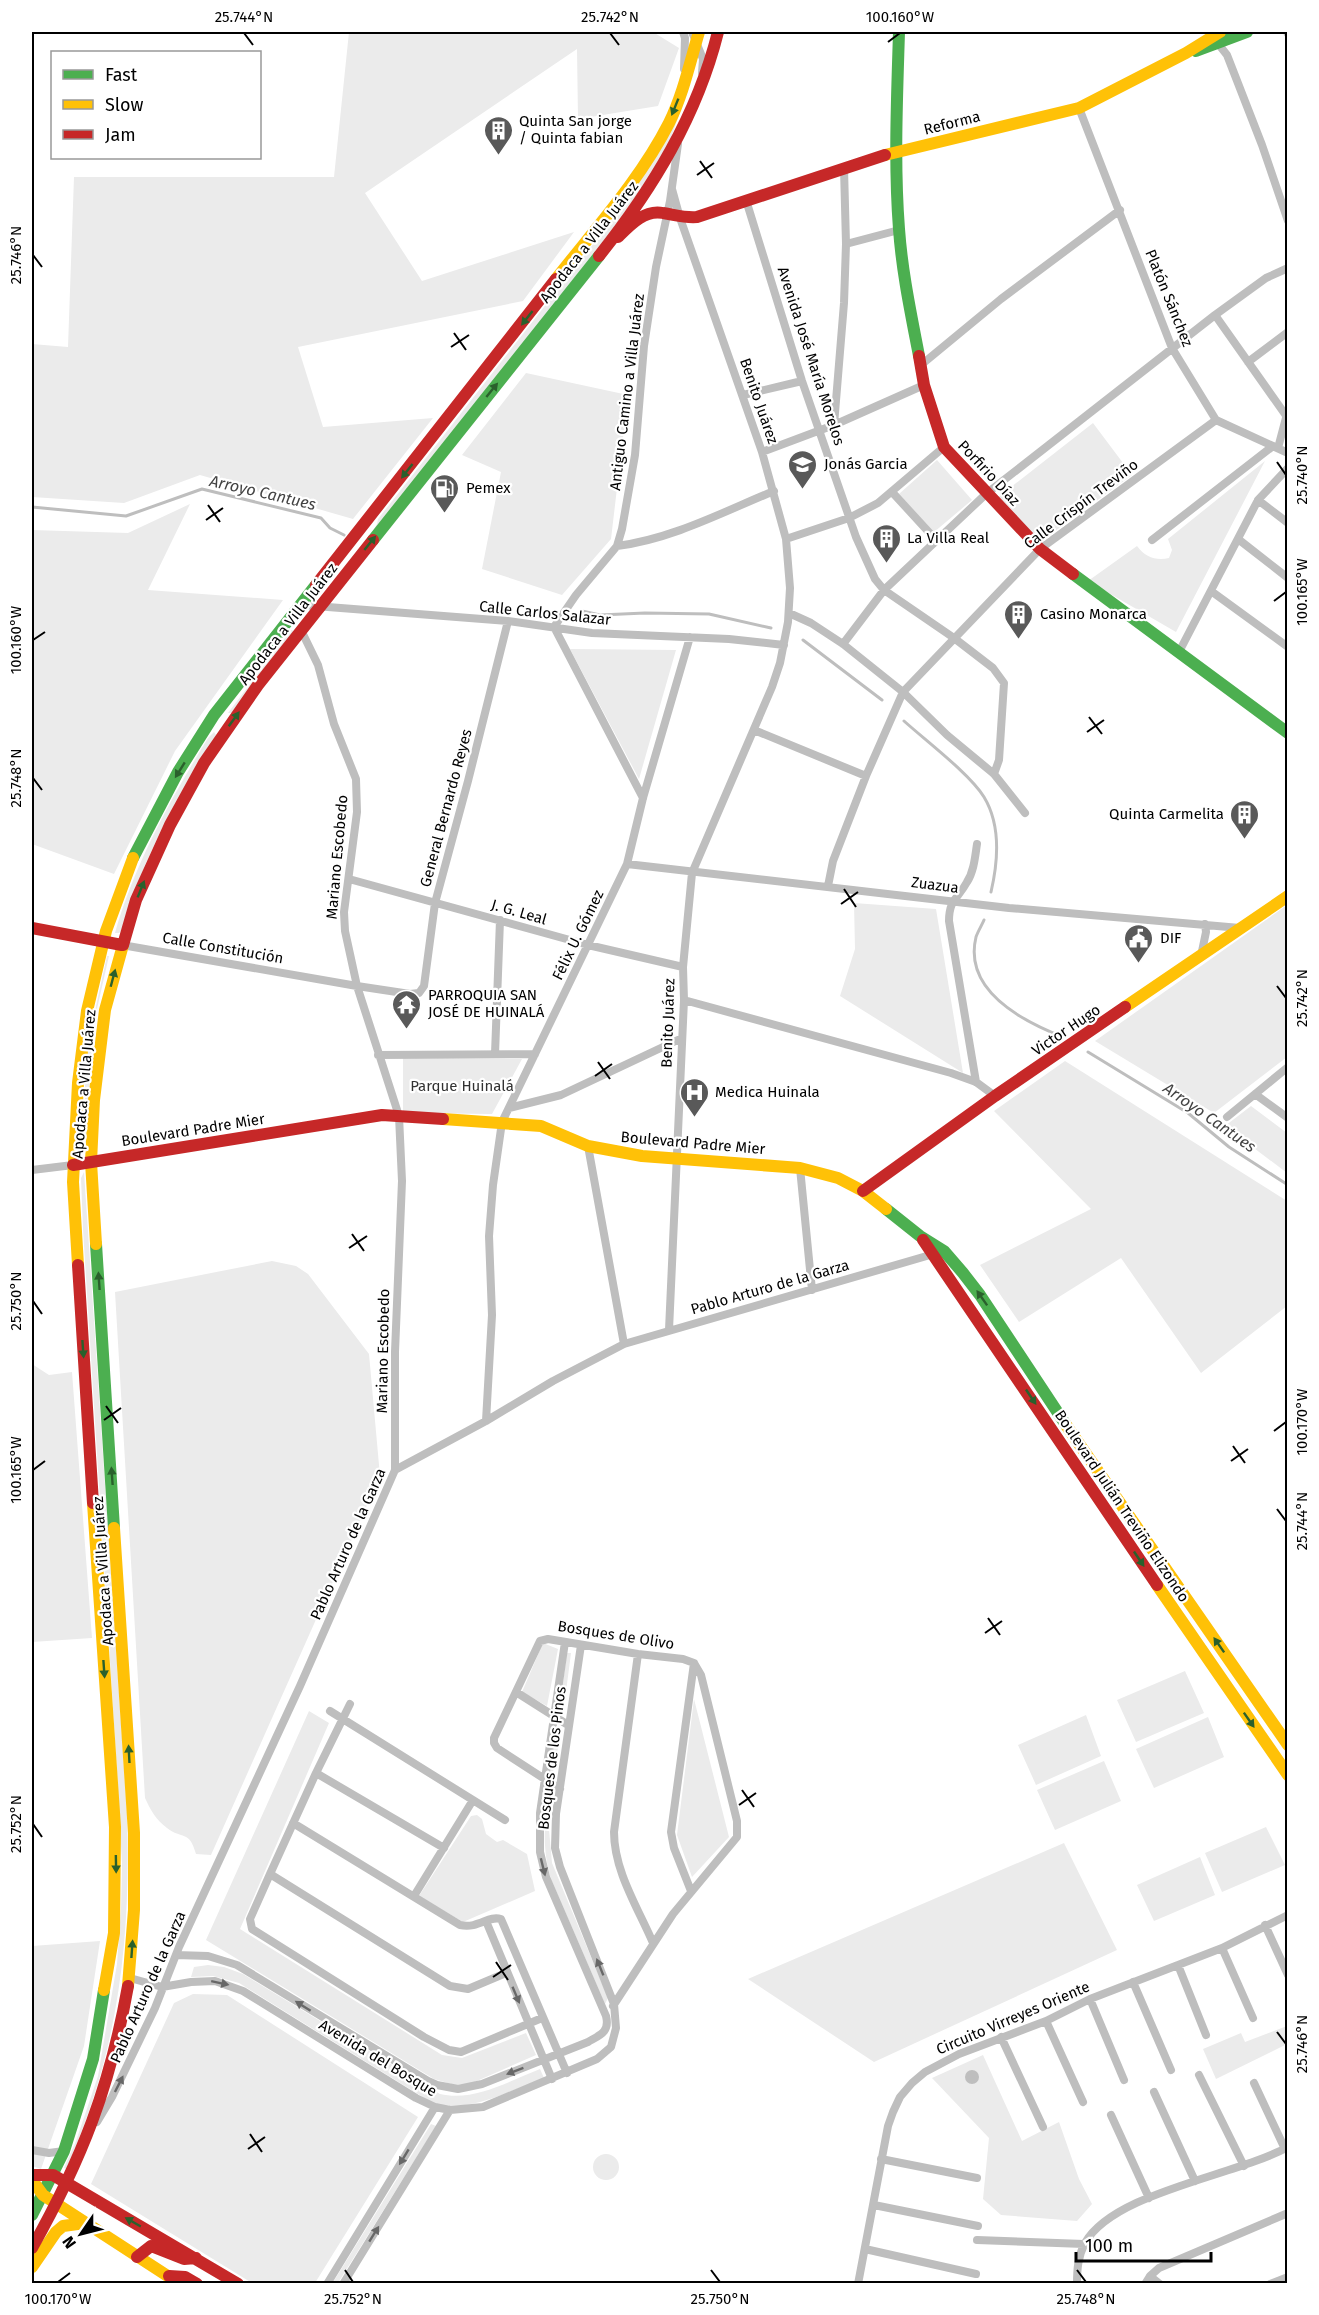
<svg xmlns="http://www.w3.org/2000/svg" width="1319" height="2315" font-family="'Fira Sans',sans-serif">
  <rect width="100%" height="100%" fill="#fff"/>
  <path fill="#ebebeb" d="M349,32H653L679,48L658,106L578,119L577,49L365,193L422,281L574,232L523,301L298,347L323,427L433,418L353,519L200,475L124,503L32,497V344L68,347L74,177H334Z
    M694,74L665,154L630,207L362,549L377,524L378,519C434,448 489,377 544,307C602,232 662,165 694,74Z
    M526,373L628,395L611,539L562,595L482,569L501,472L462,455Z
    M1093,423L1132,475L1040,542L997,498Z
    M937,460L972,500L933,533L899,494Z
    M1265,461L1176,632L1088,581L1137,546C1145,557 1156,561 1169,558L1172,550L1168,539Z
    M190,504L148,590L283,600L175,751L114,874L32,844V530L128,533Z
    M291,630L294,631L232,713H228Z
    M570,649L676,650L639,779Z
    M214,732L216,735L162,828L145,865L121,931L119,933H115C135,863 170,800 208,738Z
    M854,903L936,909L963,1073L840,996L855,949Z
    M1287,905V1057L1214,1113L1095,1041Z
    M107,956H109L94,1022L85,1149V1078L88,1043Z
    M403,1058L522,1059L492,1114L403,1113Z
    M1065,1061L1287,1201V1306L1201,1373L1121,1258L1019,1322L980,1265L1091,1209L994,1111Z
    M1251,1106L1287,1133V1173L1225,1126Z
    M84,1172L127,1813C131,1940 119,2051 66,2169L64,2168L76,2141L98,2076L117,1964L121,1908L122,1864L117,1772L83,1229L81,1178Z
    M272,1261L296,1266L308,1274L369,1354L380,1476L211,1855L196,1854C189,1829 182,1840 167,1828C156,1820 150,1809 145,1798L115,1292Z
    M32,1364L49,1375L72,1372L92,1638L32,1642Z
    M543,1643L558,1649L547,1706L522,1692Z
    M567,1653H571L563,1715L559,1714Z
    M1185,1671L1204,1713L1136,1742L1117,1700Z
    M694,1699L729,1837L692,1877L677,1835Z
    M309,1711L329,1723L240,1929L442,2055L462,2058L526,2033L536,2055L470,2084L455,2085L434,2079L206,1940Z
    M1086,1715L1101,1756L1036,1785L1018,1745Z
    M1208,1717L1224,1757L1154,1788L1136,1749Z
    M556,1734H561L552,1777L548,1776Z
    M1104,1761L1121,1801L1055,1830L1037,1790Z
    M549,1791L553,1793L549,1829L552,1863L608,1998L605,2004L551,1879C542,1849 544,1822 549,1791Z
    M477,1815L482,1819L486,1834L497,1842L503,1840L527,1854L535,1891L463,1922L419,1896L471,1816Z
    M1266,1827L1285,1865L1222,1892L1205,1853Z
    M1064,1843L1117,1950L874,2062L748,1979Z
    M1200,1857L1215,1895L1154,1921L1137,1885Z
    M100,1941L84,2046L41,2169L32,2166V1946Z
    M208,1965L224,1967L243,1974L440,2094C474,2102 509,2081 540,2069L544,2078C509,2091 472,2112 434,2104L239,1983L213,1976L191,1977L194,1967Z
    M193,1994L227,1995L418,2117L315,2283H252L91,2184L174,2003Z
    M1287,2026V2044L1216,2079L1203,2049L1241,2033L1245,2042Z
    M983,2055L1022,2141L1059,2122L1079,2179L1092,2204L1077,2221L1001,2215L983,2199L989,2138L932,2078Z
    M431,2124L436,2126L338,2283L332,2284Z
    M593 2167a13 13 0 1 1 26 0a13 13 0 1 1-26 0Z"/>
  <path fill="#bebebe" d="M965 2077a7 7 0 1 1 14 0a7 7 0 1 1-14 0Z"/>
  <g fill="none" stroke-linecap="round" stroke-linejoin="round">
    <path stroke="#bebebe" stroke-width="3" d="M32,507L126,516L202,489L321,518L330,528L344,535
      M582,611L600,615L645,613L709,614L771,628
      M803,640L882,700
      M904,721C925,740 970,774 984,797C1001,825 998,862 991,892
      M984,920C982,925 978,931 976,937C963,991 1022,1021 1063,1037
      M1088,1052L1188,1113L1229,1147L1288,1185"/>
    <path stroke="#bebebe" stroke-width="8" d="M683,32L685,38L684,69
      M692,32L703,59L702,73
      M1287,32L1288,34
      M1216,41L1227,55L1262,145L1288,221
      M1079,108L1172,348L1216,420L1288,453
      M746,200L802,381L856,537L875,579L884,590L954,638L993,668L1004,683L999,760L994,774
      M846,244L899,230
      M1215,315L1287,417
      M1248,362L1288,332
      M921,365L1001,299L1120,210
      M743,395L802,381
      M834,425L844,303L846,244L844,168
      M1278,448L1287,414
      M762,452L834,425L924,385
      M892,492L936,540
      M1258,500L1288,523
      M786,539L849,518L878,503L944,447
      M1238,539L1288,578
      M1152,540L1273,446
      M617,546C672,539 723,512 774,491
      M1211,591L1288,647
      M302,605L508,621L592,633L729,639L784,645
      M789,613L811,623L843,644L903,692L947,735L994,774L1025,813
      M554,627L576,595L617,546L622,529L635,455L644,346L656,267L670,201L678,144
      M554,627L643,798
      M843,644L884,590L986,494L1215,315L1266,278L1288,268
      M1179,652L1258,500L1288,468
      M754,730L866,776
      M627,864L1009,908L1240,928
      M349,879L588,945L683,967
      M828,886L833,861L866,776L903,692L1040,549L1216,420
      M122,945L357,986L410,994L419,993L424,986L435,903L468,781L508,621
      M1201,956L1206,932L1205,924
      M684,1000L951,1073L976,1082L995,1096
      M495,1054L500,920
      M378,1055L535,1054
      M976,1082L949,921C949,899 958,899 967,882C974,871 975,857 977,844
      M1255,1094L1288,1118
      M509,1108L561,1095L682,1038
      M1227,1117L1288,1067
      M588,1146L624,1344
      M800,1168L812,1290
      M32,1170L73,1165
      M669,1330L684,1000L683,967L692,873L772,687L780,663L788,622L790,588L786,539L762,452L680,218L672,189
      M486,1421L492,1315L489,1236L493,1185L502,1122L627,864L643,798L690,637
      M395,1470L486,1421L553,1381L624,1344L937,1253
      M638,1654L614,1832C614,1871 638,1908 653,1943
      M516,1692L568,1725
      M350,1704L316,1773L270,1874L250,1919L252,1929L424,2037L449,2050L461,2052L542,2018
      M330,1711L505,1820
      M316,1773L444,1848
      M560,1789L497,1748L494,1743V1738L540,1641L548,1639L638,1654L683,1659L694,1663L701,1675L737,1821V1837L673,1914L613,2006
      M293,1823L460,1925C479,1929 488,1915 501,1919L567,2073
      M270,1874L450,1986L468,1989L506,1973
      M691,1891L674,1848L671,1832L694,1663
      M414,1896L473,1800
      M486,1921L552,2079
      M1265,1925L1288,1975
      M1222,1948L1253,2018
      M176,1955L208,1956L237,1965L428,2081L437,2085L458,2089L482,2084L588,2042C600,2035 610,2032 606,2016L546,1877L540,1852V1813L565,1642
      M1178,1965L1206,2035
      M130,1978L162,1987L191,1982L215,1981L243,1991L416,2098L435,2107L450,2110L483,2107L597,2059L611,2047L616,2028L614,2004L560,1867L555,1848L556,1814L581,1645
      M1133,1982L1171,2070
      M1090,1999L1124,2080
      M1046,2021L1083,2102
      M1001,2037L1043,2127
      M1199,2075L1244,2166
      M1254,2083L1285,2149
      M1154,2092L1195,2181
      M1111,2115L1149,2198
      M97,2122L112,2097L155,2008L179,1947L300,1686L395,1470V1352L402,1181L399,1116L357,986L345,931L344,912L357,812L356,779L334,724L318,665L301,630
      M32,2150L49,2153L64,2151
      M881,2159L977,2178
      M874,2205L978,2226
      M977,2240L1084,2244
      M865,2249L976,2274
      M1150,2276L1160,2284
      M327,2284L435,2107
      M343,2284L450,2110
      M858,2284L888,2126L893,2112L900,2097L912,2083L925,2072L959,2054L1046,2021L1090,1999L1222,1948L1288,1915
      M1077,2284C1077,2269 1078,2256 1085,2243C1114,2192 1235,2176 1288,2147
      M1145,2284L1150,2276L1159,2268L1288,2213
      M1270,2284L1288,2277"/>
    <path stroke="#4caf50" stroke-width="12" d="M899,32C897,98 894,164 899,229C902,272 911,314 919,356
      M1196,51L1247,32
      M373,540L599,256
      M1073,574L1288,733
      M133,858L178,772L214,715L316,585
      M886,1209L920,1236L944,1251L963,1273L980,1295L1066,1425
      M96,1244L114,1528
      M32,2215L64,2151L93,2059L104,1990"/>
    <path stroke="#ffc107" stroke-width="12" d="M885,155L1079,108L1186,53L1220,32
      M556,279C595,229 640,180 669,123C683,95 690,62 699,32
      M1125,1007L1288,896
      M443,1119L541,1126L588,1146L642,1156L800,1168L838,1178L863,1191L886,1209
      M96,1244L91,1162L94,1100L105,1010L123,945
      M78,1265L73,1182L78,1083L87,1011L106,931L133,858
      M1066,1425L1288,1745
      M93,1503L115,1827L114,1933L104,1990
      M114,1528L134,1833V1910L128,1986
      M1157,1585L1288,1775
      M32,2180L43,2195L180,2284
      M32,2267L56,2232L63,2226L85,2223"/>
    <path stroke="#c62828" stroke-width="12" d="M618,237C630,225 645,209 663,213C676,215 684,218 697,217L885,155
      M599,256C653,188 697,116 718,32
      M919,356L924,385L944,447L1040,549L1073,574
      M316,585L556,279
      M32,928L122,945
      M123,945L136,900L170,825L204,763L258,685L373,540
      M73,1165L382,1115L443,1119
      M863,1191L995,1096L1125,1007
      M923,1240L1157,1585
      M78,1265L93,1503
      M32,2175H53L238,2284
      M32,2248C82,2159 110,2087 128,1986
      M137,2257L151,2246L184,2259L196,2258
      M169,2276L185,2277L197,2284"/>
  </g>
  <defs><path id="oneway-solid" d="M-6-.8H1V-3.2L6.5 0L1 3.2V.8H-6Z" transform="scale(1.5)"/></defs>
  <g fill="#2a602c">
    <use href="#oneway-solid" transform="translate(675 107) rotate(112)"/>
    <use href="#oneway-solid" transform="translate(527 318) rotate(128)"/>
    <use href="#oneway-solid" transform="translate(492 390) rotate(-51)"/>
    <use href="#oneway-solid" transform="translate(407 471) rotate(128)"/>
    <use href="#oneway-solid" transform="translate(370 543) rotate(-51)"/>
    <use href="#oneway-solid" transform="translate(234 719) rotate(-54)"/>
    <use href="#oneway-solid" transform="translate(180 770) rotate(122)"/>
    <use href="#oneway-solid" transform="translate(141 889) rotate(-68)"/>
    <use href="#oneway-solid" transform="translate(113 978) rotate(-75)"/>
    <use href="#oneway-solid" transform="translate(99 1281) rotate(-94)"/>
    <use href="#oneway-solid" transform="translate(982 1298) rotate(-125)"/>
    <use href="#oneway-solid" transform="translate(83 1349) rotate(86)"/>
    <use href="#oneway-solid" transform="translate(1031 1397) rotate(56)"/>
    <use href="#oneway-solid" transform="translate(112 1476) rotate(-94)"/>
    <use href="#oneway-solid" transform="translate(1139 1559) rotate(56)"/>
    <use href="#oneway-solid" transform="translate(1219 1645) rotate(-125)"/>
    <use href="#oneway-solid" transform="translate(104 1669) rotate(86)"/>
    <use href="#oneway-solid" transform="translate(1249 1720) rotate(55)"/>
    <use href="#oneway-solid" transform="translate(129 1754) rotate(-93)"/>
    <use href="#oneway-solid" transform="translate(116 1864) rotate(89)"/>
    <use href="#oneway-solid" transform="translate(132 1949) rotate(-86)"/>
    <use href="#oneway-solid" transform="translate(133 2222) rotate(-150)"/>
  </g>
  <g fill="#686868">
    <use href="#oneway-solid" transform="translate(543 1867) rotate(76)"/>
    <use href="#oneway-solid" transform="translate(600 1967) rotate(-112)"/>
    <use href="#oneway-solid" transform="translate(220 1983) rotate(12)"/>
    <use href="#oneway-solid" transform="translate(516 1995) rotate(67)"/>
    <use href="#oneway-solid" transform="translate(303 2006) rotate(-148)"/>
    <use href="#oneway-solid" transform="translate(515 2071) rotate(159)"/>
    <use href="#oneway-solid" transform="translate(119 2084) rotate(-63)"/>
    <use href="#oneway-solid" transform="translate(404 2157) rotate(121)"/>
    <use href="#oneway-solid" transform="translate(374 2234) rotate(-58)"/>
  </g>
  <path fill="none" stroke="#000" stroke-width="2" d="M244,33L253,45M610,33L619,45M888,42L900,33M700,161L712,178M697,175L714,163M33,255L42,267M454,333L466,350M451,347L469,335M1277,462L1286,475M208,505L220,522M206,520L223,508M1274,601L1286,592M33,640L45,632M1089,717L1102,734M1087,732L1104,720M33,778L42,790M844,889L856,907M841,904L858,892M1277,986L1286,998M598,1062L610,1079M595,1076L612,1064M352,1234L364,1251M349,1248L367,1236M33,1301L42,1314M106,1406L118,1423M104,1420L121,1408M1274,1431L1286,1422M1233,1446L1245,1463M1231,1461L1248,1449M33,1470L45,1461M1277,1509L1286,1521M988,1618L1000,1635M985,1633L1002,1621M742,1790L754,1807M739,1805L756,1793M33,1824L42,1837M496,1962L508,1980M493,1977L511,1965M1277,2032L1286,2044M250,2134L262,2152M248,2149L265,2137M345,2270L353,2282M711,2270L720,2282M1077,2270L1086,2282M58,2282L70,2273"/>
  <defs>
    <symbol id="building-pin" viewBox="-11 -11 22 30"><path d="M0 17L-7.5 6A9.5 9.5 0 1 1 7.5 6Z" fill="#595959" stroke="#fff"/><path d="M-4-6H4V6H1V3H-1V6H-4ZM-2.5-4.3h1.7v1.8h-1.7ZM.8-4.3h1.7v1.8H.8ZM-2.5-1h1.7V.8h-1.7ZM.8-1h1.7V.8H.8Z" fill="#fff"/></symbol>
    <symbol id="school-pin" viewBox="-11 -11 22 30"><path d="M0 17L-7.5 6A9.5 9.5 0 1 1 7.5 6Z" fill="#595959" stroke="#fff"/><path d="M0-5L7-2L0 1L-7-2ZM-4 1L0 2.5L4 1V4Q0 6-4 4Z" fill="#fff"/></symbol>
    <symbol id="fuel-pin" viewBox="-11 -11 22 30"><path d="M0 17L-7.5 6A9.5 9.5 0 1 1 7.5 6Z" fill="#595959" stroke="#fff"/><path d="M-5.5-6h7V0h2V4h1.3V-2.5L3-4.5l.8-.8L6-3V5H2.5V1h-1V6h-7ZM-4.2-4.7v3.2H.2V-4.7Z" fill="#fff"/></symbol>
    <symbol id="civic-pin" viewBox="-11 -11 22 30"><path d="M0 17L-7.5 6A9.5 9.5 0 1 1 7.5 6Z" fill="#595959" stroke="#fff"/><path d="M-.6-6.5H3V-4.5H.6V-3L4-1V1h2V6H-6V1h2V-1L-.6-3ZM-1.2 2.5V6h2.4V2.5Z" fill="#fff"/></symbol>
    <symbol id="temple-pin" viewBox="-11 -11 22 30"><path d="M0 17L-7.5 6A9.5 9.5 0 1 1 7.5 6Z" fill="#595959" stroke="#fff"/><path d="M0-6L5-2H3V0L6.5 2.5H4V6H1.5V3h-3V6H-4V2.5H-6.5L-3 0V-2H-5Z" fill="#fff"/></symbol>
    <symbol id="hospital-pin" viewBox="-11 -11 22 30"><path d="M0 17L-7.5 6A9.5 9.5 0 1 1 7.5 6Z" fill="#595959" stroke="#fff"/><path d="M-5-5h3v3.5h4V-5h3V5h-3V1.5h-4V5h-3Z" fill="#fff"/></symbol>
  </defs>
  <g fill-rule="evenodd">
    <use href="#building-pin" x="482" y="114" width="33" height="45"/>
    <use href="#school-pin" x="786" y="448" width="33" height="45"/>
    <use href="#fuel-pin" x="428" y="472" width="33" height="45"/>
    <use href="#building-pin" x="870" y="522" width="33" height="45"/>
    <use href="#building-pin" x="1002" y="598" width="33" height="45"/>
    <use href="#building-pin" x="1228" y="798" width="33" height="45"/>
    <use href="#civic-pin" x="1122" y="922" width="33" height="45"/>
    <use href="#temple-pin" x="390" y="988" width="33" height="45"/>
    <use href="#hospital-pin" x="678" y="1076" width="33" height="45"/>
  </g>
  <g text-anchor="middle" stroke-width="4.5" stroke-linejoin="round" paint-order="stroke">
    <g font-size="15" fill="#000" stroke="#fff" text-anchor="start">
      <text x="519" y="126">Quinta San jorge<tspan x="519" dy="17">/ Quinta fabian</tspan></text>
      <text x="824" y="469">Jonás Garcia</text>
      <text x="466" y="493">Pemex</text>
      <text x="907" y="543">La Villa Real</text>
      <text x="1040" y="619">Casino Monarca</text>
      <text x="1224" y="819" text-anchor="end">Quinta Carmelita</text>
      <text x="1160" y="943">DIF</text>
      <text x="428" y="1000">PARROQUIA SAN<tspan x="428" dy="17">JOSÉ DE HUINALÁ</tspan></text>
      <text x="715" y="1097">Medica Huinala</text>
    </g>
    <g font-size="15" fill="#000" stroke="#fff">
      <text transform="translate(952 123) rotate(-14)" y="5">Reforma</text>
      <text transform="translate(589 242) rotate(-52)" y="5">Apodaca a Villa Juárez</text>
      <text transform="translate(1169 298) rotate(68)" y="5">Platón Sánchez</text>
      <text transform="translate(811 356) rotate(72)" y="5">Avenida José María Morelos</text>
      <text transform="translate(627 392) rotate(-83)" y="5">Antiguo Camino a Villa Juárez</text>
      <text transform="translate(759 401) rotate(71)" y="5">Benito Juárez</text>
      <text transform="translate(989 473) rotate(47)" y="5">Porfirio Díaz</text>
      <text transform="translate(1081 504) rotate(-37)" y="5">Calle Crispín Treviño</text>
      <text transform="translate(545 613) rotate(6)" y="5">Calle Carlos Salazar</text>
      <text transform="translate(288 624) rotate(-52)" y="5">Apodaca a Villa Juárez</text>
      <text transform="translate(446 808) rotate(-75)" y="5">General Bernardo Reyes</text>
      <text transform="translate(337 857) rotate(-85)" y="5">Mariano Escobedo</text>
      <text transform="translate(935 885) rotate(7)" y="5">Zuazua</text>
      <text transform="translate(519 912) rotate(16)" y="5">J. G. Leal</text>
      <text transform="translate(578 935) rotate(-64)" y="5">Félix U. Gómez</text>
      <text transform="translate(223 948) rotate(10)" y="5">Calle Constitución</text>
      <text transform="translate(668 1023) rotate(-88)" y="5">Benito Juárez</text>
      <text transform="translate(1066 1030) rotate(-34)" y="5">Victor Hugo</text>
      <text transform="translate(84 1084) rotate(-85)" y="5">Apodaca a Villa Juárez</text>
      <text transform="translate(193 1130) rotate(-9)" y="5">Boulevard Padre Mier</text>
      <text transform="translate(693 1143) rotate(5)" y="5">Boulevard Padre Mier</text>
      <text transform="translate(770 1287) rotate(-16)" y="5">Pablo Arturo de la Garza</text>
      <text transform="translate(383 1351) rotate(-89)" y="5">Mariano Escobedo</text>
      <text transform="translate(1122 1506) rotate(56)" y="5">Boulevard Julián Treviño Elizondo</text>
      <text transform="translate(348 1544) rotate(-66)" y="5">Pablo Arturo de la Garza</text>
      <text transform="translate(103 1571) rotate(-94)" y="5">Apodaca a Villa Juárez</text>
      <text transform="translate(616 1635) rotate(9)" y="5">Bosques de Olivo</text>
      <text transform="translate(552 1758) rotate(-83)" y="5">Bosques de los Pinos</text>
      <text transform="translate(148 1987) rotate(-66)" y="5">Pablo Arturo de la Garza</text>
      <text transform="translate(1013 2018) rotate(-23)" y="5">Circuito Virreyes Oriente</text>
      <text transform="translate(378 2058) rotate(31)" y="5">Avenida del Bosque</text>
    </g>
    <g font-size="15" fill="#323232" stroke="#fff">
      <text x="462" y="1091">Parque Huinalá</text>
    </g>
    <g font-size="16" font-style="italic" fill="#434343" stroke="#fff">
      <text transform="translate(263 492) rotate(13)" y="6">Arroyo Cantues</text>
      <text transform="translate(1210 1117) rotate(35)" y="6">Arroyo Cantues</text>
    </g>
  </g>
  <rect width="1319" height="2315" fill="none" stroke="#ffffff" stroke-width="66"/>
  <rect x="51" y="51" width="210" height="108" fill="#ffffff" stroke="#999999" stroke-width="1.5"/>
  <rect x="63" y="70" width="30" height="9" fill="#4caf50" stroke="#999999" stroke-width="1.5"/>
  <text x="105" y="81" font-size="18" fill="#000000">Fast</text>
  <rect x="63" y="100" width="30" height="9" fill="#ffc107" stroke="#999999" stroke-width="1.5"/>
  <text x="105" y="111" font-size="18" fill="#000000">Slow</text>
  <rect x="63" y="130" width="30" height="9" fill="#c62828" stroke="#999999" stroke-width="1.5"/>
  <text x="105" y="141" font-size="18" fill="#000000">Jam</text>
  <g transform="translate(81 2234) rotate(235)" stroke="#ffffff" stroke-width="4.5" paint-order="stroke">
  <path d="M0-4.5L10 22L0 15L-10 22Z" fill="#000000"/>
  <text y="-9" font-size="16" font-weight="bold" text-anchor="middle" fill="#000000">N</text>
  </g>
  <path d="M1076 2252v9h135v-9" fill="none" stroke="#000000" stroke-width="3"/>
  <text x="1085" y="2252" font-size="18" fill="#000000" stroke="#ffffff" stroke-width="4.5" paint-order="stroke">100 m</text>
  <rect x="33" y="33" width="1253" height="2249" fill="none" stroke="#000" stroke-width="2"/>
  <g font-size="15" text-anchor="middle" fill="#000">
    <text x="244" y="22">25.744°N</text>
    <text x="610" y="22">25.742°N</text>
    <text x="900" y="22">100.160°W</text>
    <text transform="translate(16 255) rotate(-90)" y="5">25.746°N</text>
    <text transform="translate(1302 475) rotate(-90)" y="5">25.740°N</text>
    <text transform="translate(1302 592) rotate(-90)" y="5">100.165°W</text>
    <text transform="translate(16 640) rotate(-90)" y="5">100.160°W</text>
    <text transform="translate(16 778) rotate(-90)" y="5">25.748°N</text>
    <text transform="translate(1302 998) rotate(-90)" y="5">25.742°N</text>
    <text transform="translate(16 1301) rotate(-90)" y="5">25.750°N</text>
    <text transform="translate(1302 1422) rotate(-90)" y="5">100.170°W</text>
    <text transform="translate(16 1470) rotate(-90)" y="5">100.165°W</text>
    <text transform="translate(1302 1521) rotate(-90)" y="5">25.744°N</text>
    <text transform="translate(16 1824) rotate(-90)" y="5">25.752°N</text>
    <text transform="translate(1302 2044) rotate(-90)" y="5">25.746°N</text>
    <text x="58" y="2304">100.170°W</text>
    <text x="353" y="2304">25.752°N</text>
    <text x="720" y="2304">25.750°N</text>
    <text x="1086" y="2304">25.748°N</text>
  </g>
</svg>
